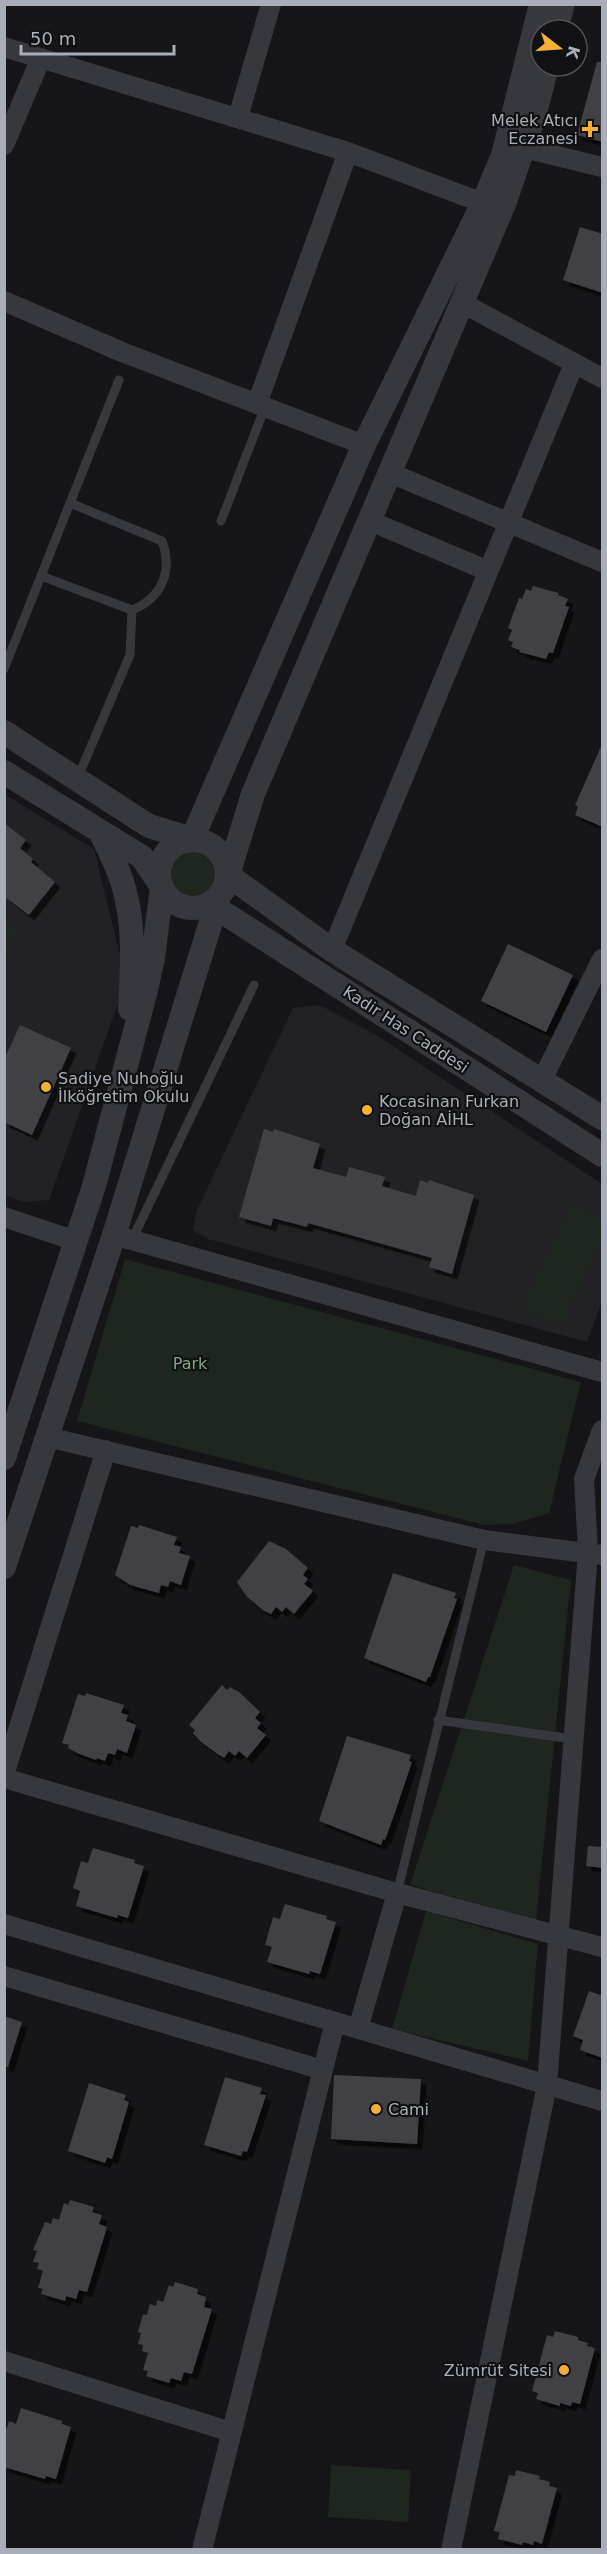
<svg xmlns="http://www.w3.org/2000/svg" width="607" height="2554" font-family="'DejaVu Sans',sans-serif">
  <defs>
    <filter id="shadow"><feDropShadow dx="5.5" dy="5.5" stdDeviation="0" flood-color="#0009"/></filter>
  </defs>
  <rect width="100%" height="100%" fill="#161618"/>
  <path fill="#222225" d="M4,794L94,849L126,980L49,1200L23,1202L5,1195Z
    M320,1005L378,1036L602,1184V1301L587,1342L208,1239L193,1230L197,1210L293,1008Z"/>
  <path fill="#1e261f" d="M169 874a25 25 0 1 1 50 0a25 25 0 1 1-50 0Z
    M5,921L18,926L5,957Z
    M571,1204L602,1218V1239L561,1326L522,1308Z
    M125,1259L581,1382L549,1513L513,1524L484,1525L77,1421Z
    M514,1565L571,1580L536,1920L410,1885Z
    M426,1911L538,1944L528,2061L392,2029Z
    M331,2465L411,2470L408,2522L328,2517Z"/>
  <path fill="#404145" filter="url(#shadow)" d="M597,62H603V142L577,135Z
    M580,227L603,234V293L563,280Z
    M533,586L559,593L558,595L568,599L565,606L569,607L553,653L549,652L546,659L519,652L520,650L511,647L513,642L508,640L512,630L508,628L519,598L522,599L526,589L531,591Z
    M603,742V827L575,815L578,807L575,805Z
    M4,823L26,840L20,848L33,859L31,862L55,882L29,915L4,896Z
    M508,944L573,975L546,1032L481,1001Z
    M20,1025L71,1048L32,1135L4,1122V1060Z
    M264,1129L273,1132L274,1129L320,1144L313,1168L346,1177L349,1167L385,1177L382,1186L416,1196L420,1180L428,1183L429,1180L474,1195L452,1274L429,1267L432,1258L308,1223L307,1227L273,1218L271,1226L239,1217Z
    M139,1525L177,1537L174,1545L181,1547L179,1553L190,1556L181,1585L170,1581L168,1587L161,1585L159,1593L130,1585L115,1575L131,1526L138,1528Z
    M269,1541L286,1549L308,1568L303,1575L308,1579L304,1584L313,1591L294,1614L286,1607L282,1612L276,1607L271,1614L263,1610L247,1597L237,1582Z
    M393,1573L456,1593L454,1598L457,1599L430,1677H428L426,1682L364,1658Z
    M222,1685L227,1690L230,1687L239,1692L260,1712L255,1718L261,1723L257,1728L266,1735L247,1758L239,1751L235,1756L229,1751L224,1758L216,1753L200,1741L193,1733L195,1730L189,1725Z
    M86,1693L124,1705L121,1713L128,1715L126,1721L136,1725L127,1753L117,1749L115,1755L108,1753L105,1761L97,1758L96,1760L77,1753L68,1748L69,1745L62,1743L78,1694L85,1696Z
    M347,1736L411,1755L409,1761L412,1762L394,1815L385,1840L383,1839L381,1845L319,1821Z
    M588,1846L603,1847V1868L586,1866Z
    M93,1848L135,1860L134,1863L144,1866L128,1918L118,1915L117,1918L76,1906L80,1891L73,1888L81,1861L88,1863Z
    M285,1904L327,1916L326,1919L336,1922L320,1974L310,1971L309,1974L267,1962L272,1947L265,1945L273,1917L280,1919Z
    M589,1991L603,1996V2058L580,2050L583,2040L573,2036Z
    M4,2016L22,2022L8,2067L4,2066Z
    M334,2075L421,2079L417,2144L331,2139Z
    M225,2077L262,2088L260,2094L266,2095L247,2152L243,2151L241,2156L204,2145Z
    M89,2083L126,2095L124,2100L129,2102L112,2159L107,2157L105,2163L68,2151Z
    M70,2200L94,2207L92,2212L102,2215L99,2224L107,2227L87,2292L79,2290L76,2299L66,2296L65,2301L41,2294L43,2289L38,2288L43,2271L37,2269L39,2263L33,2262L37,2251L33,2250L45,2222L51,2224L53,2218L59,2220L64,2203L68,2205Z
    M175,2282L198,2289L197,2294L206,2297L204,2307L212,2309L192,2374L184,2372L181,2381L171,2378L169,2383L146,2376L148,2371L143,2370L148,2353L142,2351L143,2345L138,2344L141,2333L138,2332L143,2314L147,2315L150,2304L156,2306L157,2300L163,2302L169,2285L173,2287Z
    M555,2331L578,2337V2340L588,2343L587,2346L595,2348L580,2404L572,2402L571,2406L560,2403V2406L536,2399L538,2393L532,2391L547,2335L553,2337Z
    M21,2408L62,2421V2424L71,2427L56,2479L46,2476L45,2479L4,2467V2436L9,2421L16,2424Z
    M516,2470L540,2476L539,2479L550,2482L549,2486L557,2488L542,2544L534,2541L533,2545L523,2542L522,2545L498,2539L500,2532L494,2531L509,2475L515,2476Z"/>
  <g fill="none" stroke-linecap="round" stroke-linejoin="round">
    <path stroke="#37383d" stroke-width="9" d="M221,521L265,407
      M41,576L132,610C162,598 173,571 162,541L70,503
      M4,669L119,380
      M78,777L130,655L132,610
      M132,1240L254,985
      M438,1720L573,1739
      M397,1893L484,1540"/>
    <path stroke="#37383d" stroke-width="20" d="M4,47L348,152L483,203L496,204
      M238,117L271,4
      M4,145L41,58
      M524,148L602,167
      M4,301L122,352L364,445
      M462,303L602,378
      M257,404L348,152
      M388,472L602,562
      M368,520L488,571
      M332,950L574,364
      M542,1080L602,959
      M4,1217L76,1241
      M114,1235L602,1372
      M47,1437L484,1540L602,1555
      M4,1775L106,1450
      M4,1778L397,1893L602,1947
      M4,1924L602,2101
      M4,1976L323,2070
      M358,2029L397,1893
      M4,2361L231,2432
      M202,2550L335,2022
      M451,2550L547,2085L588,1552L584,1479L602,1430"/>
    <path stroke="#37383d" stroke-width="24" d="M556,30L563,4
      M547,66L534,117L504,204L253,794L228,875L332,950L602,1118
      M4,732L149,826L192,839L364,445L483,203L503,155L541,4
      M4,772L142,857L162,887L153,958L146,990L94,1186L4,1458
      M100,831C109,851 120,870 125,892C135,929 132,970 130,1009
      M159 874a34 34 0 1 1 68 0a34 34 0 1 1-68 0Z
      M210,904L602,1155
      M4,1567L114,1235L219,896"/>
  </g>
  <g fill="#f2b134" stroke="#111113" stroke-width="2">
    <path d="M587 120h6v6h6v6h-6v6h-6v-6h-6v-6h6z"/>
    <circle cx="46" cy="1087" r="6"/>
    <circle cx="367" cy="1110" r="6"/>
    <circle cx="376" cy="2109" r="6"/>
    <circle cx="564" cy="2370" r="6"/>
  </g>
  <g text-anchor="middle" stroke-width="4.5" stroke-linejoin="round" paint-order="stroke">
    <g font-size="16" fill="#a8adb8" stroke="#111113" text-anchor="start">
      <text x="578" y="126" text-anchor="end">Melek Atıcı<tspan x="578" dy="18">Eczanesi</tspan></text>
      <text x="58" y="1084">Sadiye Nuhoğlu<tspan x="58" dy="18">İlköğretim Okulu</tspan></text>
      <text x="379" y="1107">Kocasinan Furkan<tspan x="379" dy="18">Doğan AİHL</tspan></text>
      <text x="388" y="2115">Cami</text>
      <text x="552" y="2376" text-anchor="end">Zümrüt Sitesi</text>
    </g>
    <g font-size="16" fill="#a8adb8" stroke="#111113">
      <text transform="translate(406 1029) rotate(33)" y="6">Kadir Has Caddesi</text>
    </g>
    <g font-size="16" fill="#7fa381" stroke="#111113">
      <text x="190" y="1369">Park</text>
    </g>
  </g>
  <rect width="607" height="2554" fill="none" stroke="#a8adb8" stroke-width="12"/>
  <g transform="translate(559 48) rotate(107)"><circle r="28" fill="#111113" stroke="#4d4f55" stroke-width="1.5"/>
  <path d="M0-4.5L10 22L0 15L-10 22Z" fill="#f2b134"/>
  <text y="-9" font-size="16" font-weight="bold" text-anchor="middle" fill="#a8adb8">K</text>
  </g>
  <path d="M21 45v9h153v-9" fill="none" stroke="#a8adb8" stroke-width="3"/>
  <text x="30" y="45" font-size="18" fill="#a8adb8" stroke="#111113" stroke-width="4.5" paint-order="stroke">50 m</text>
</svg>
